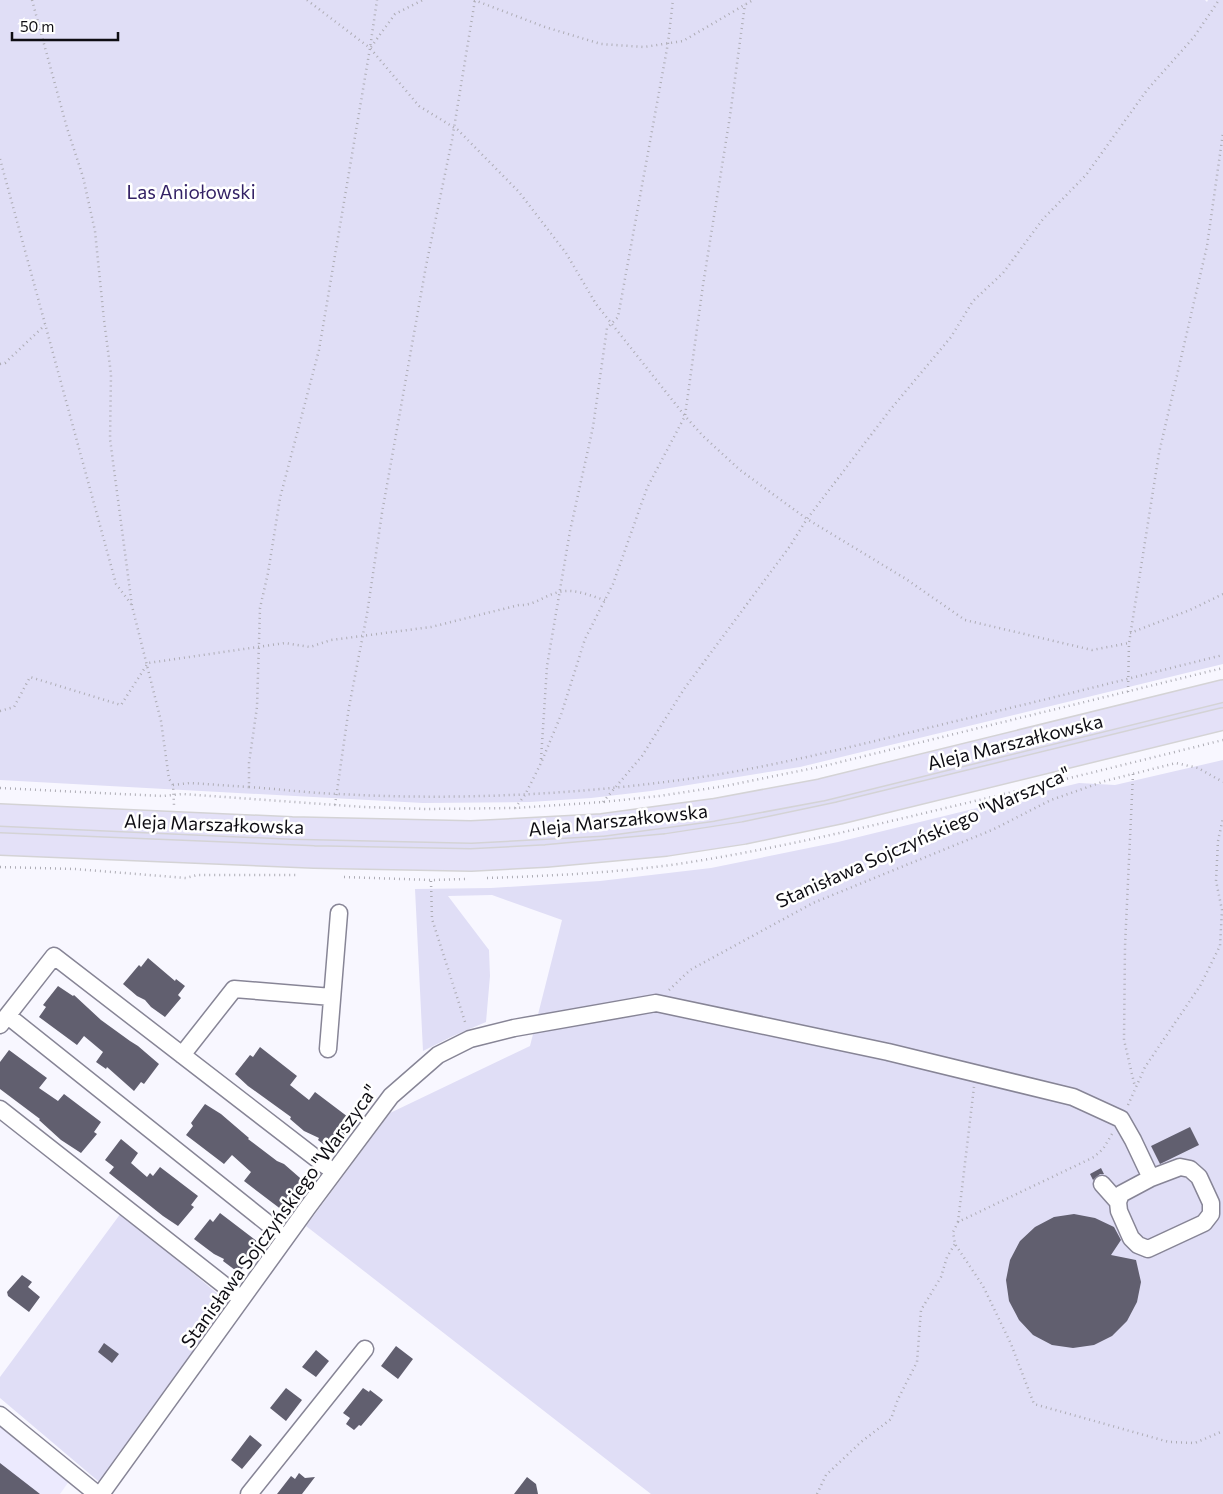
<svg xmlns="http://www.w3.org/2000/svg" width="1223" height="1494" font-family="Commissioner,sans-serif">
  <rect width="100%" height="100%" fill="#f8f7ff"/>
  <path fill="#eceafe" d="M0,1416L74,1474L60,1494H0Z"/>
  <path fill="#e0def6" d="M0,0H1205L1207,2L1208,0H1223V664L800,767L651,791L591,798L530,802L423,803L0,780Z
    M1223,699V712L869,799L677,836L470,853L0,836V827L80,826L605,832Z
    M1223,760V1494H651L306,1226L390,1113L530,1046L562,920L492,895L448,896L489,950L490,976L486,1022L453,1036L423,1051L415,889L491,888L600,881L711,868L838,842L1079,783L1115,785Z
    M121,1213L231,1305L104,1486L0,1398V1377Z"/>
  <path fill="#615f6f" d="M148,958L175,981L176,979L185,986L178,995L181,998L165,1017L151,1007L145,1000L137,996L123,984L139,965L141,967Z
    M58,986L73,996L74,995L101,1020L130,1041L138,1046L159,1064L144,1084L141,1082L134,1091L107,1067L106,1069L96,1062L103,1052L84,1036L77,1045L39,1017L46,1007L43,1005Z
    M260,1047L297,1076L290,1085L309,1100L315,1092L352,1120L345,1130L348,1132L332,1151L318,1140L319,1138L304,1131L290,1119L291,1117L248,1086L235,1074L250,1055L253,1057Z
    M9,1050L47,1078L39,1088L58,1101L64,1094L101,1122L94,1132L97,1134L81,1153L61,1140L39,1120L40,1119L0,1089V1062Z
    M205,1104L221,1114L249,1138L248,1139L277,1161L284,1164L307,1184L292,1203L289,1201L282,1210L244,1181L251,1172L232,1155L224,1164L186,1135L193,1126L191,1123Z
    M1190,1127L1199,1145L1160,1164L1151,1146Z
    M121,1139L138,1153L131,1163L147,1177L150,1173L153,1176L160,1167L198,1196L191,1205L194,1207L178,1226L163,1216L109,1173L114,1167L105,1160Z
    M1101,1168L1104,1174H1100L1093,1180L1090,1174Z
    M220,1213L258,1242L251,1251L254,1253L239,1273L223,1261L224,1259L214,1254L194,1239L210,1219L213,1222Z
    M1074,1214L1095,1218L1114,1227L1121,1240L1111,1255L1136,1260L1141,1282L1137,1302L1127,1321L1112,1336L1094,1345L1073,1348L1052,1345L1033,1335L1019,1320L1009,1301L1006,1280L1010,1260L1020,1241L1035,1227L1054,1217Z
    M22,1275L32,1282L28,1287L40,1297L29,1312L8,1296L7,1292Z
    M104,1343L119,1354L112,1363L98,1352Z
    M396,1346L413,1359L398,1379L381,1366Z
    M316,1350L329,1361L316,1377L302,1367Z
    M286,1388L302,1400L286,1421L270,1408Z
    M363,1388L369,1392L370,1390L383,1400L361,1426L359,1425L354,1430L346,1424L350,1418L343,1413Z
    M250,1435L262,1445L242,1469L231,1460Z
    M0,1463L40,1494H0Z
    M299,1473L305,1478L315,1477L302,1494H277L291,1476L295,1479Z
    M527,1477L536,1484L538,1494H514Z"/>
  <g fill="none" stroke-linecap="round" stroke-linejoin="round">
    <defs>
      <path id="minor" d="M8,1016L276,1230
        M0,1025L54,956L326,1166
        M328,1049L339,913
        M182,1055L234,989L332,997
        M0,1109L234,1293
        M1102,1184L1118,1202
        M0,1415L97,1494
        M101,1494L308,1207L391,1096L438,1055L470,1039L514,1028L656,1003L888,1052L1073,1097L1121,1119L1133,1140L1151,1178L1121,1194L1118,1202L1119,1211L1131,1238L1138,1245L1148,1249L1204,1223L1211,1214V1203L1199,1177L1190,1169L1180,1167L1151,1178
        M249,1494L365,1349"/>
      <path id="major" d="M0,815L292,828L471,832L602,825L713,810L821,790L1223,691
        M0,844L314,857L471,860L546,856L666,845L744,833L839,813L1223,719"/>
    </defs>
    <use href="#minor" stroke="#878596" stroke-width="19"/>
    <use href="#major" stroke="#d4d3d5" stroke-width="24"/>
    <path stroke="#adacb4" stroke-width="2.5" stroke-dasharray="1 4" stroke-linecap="butt" d="M32,0L67,128L83,177L95,231L104,320L111,374L110,439L132,606L161,721L169,779L173,785L174,805
      M307,0L370,48L419,106L458,130L519,192L566,253L596,304L685,416L703,436L740,470L807,519L906,579L965,620L1092,650L1129,643
      M474,0L545,27L601,44L644,47L683,41L753,0
      M371,47L395,14L423,0
      M0,159L116,584L131,604
      M0,364L5,363L45,325
      M1130,633L1190,610L1223,594
      M1128,692L1129,643L1159,453L1207,246L1223,133
      M0,711L14,707L30,677L121,705L148,663L285,643L310,647L331,640L431,627L519,605C534,606 545,595 559,592C575,588 590,596 605,600
      M541,759L547,666L570,531L593,427L607,328L618,317L668,43L673,0
      M1133,774L1125,946L1124,1040L1135,1087
      M173,785L190,783L249,787V763L257,707L260,608L268,573L280,498L319,350L370,48L377,0
      M249,787C279,789 309,793 338,794C464,801 591,794 715,775C793,762 871,742 948,723C1040,701 1131,678 1223,655
      M0,788L163,796L183,794L364,807L428,809L515,808L603,802L659,796L725,786L824,766L1223,668
      M603,802L642,756L684,689L790,546L807,519L890,410L951,337L973,301L1003,273L1043,219L1086,175L1147,90L1194,37L1219,0
      M335,805L349,707L367,614L382,513L426,266L452,140L475,0
      M515,808L525,795L541,763L561,715L585,639L613,584L647,488L685,416L703,285L730,116L745,4
      M0,867L75,869L186,878L197,875H299
      M344,877L431,880L466,879
      M487,878C548,876 610,873 671,865C760,852 846,832 933,811C1030,788 1127,764 1223,740
      M431,881L432,919L466,1025
      M669,990L690,970L813,903L992,830L1051,800L1105,781L1176,763L1198,768L1223,782
      M1128,1105L1145,1067L1200,986L1220,946L1222,910L1216,881L1218,841L1223,818
      M1112,1134L1103,1149L1094,1157L958,1222L953,1232L955,1244L983,1286L1011,1344L1034,1404L1169,1442L1195,1443L1223,1431
      M958,1222L974,1087
      M817,1494L826,1475L861,1442L891,1419L898,1399L917,1362L921,1310L941,1277L947,1257L955,1244"/>
    <use href="#minor" stroke="#fff" stroke-width="16"/>
    <use href="#major" stroke="#e4e1f8" stroke-width="21"/>
  </g>
  <g text-anchor="middle" stroke-width="5" stroke-linejoin="round" paint-order="stroke">
    <g font-size="19" fill="#332165" stroke="#fff">
      <text x="191" y="199">Las Aniołowski</text>
    </g>
    <g font-size="19" fill="#0e0d13" stroke="#fff">
      <text transform="translate(1015 742) rotate(-14)" y="7">Aleja Marszałkowska</text>
      <text transform="translate(618 820) rotate(-6)" y="7">Aleja Marszałkowska</text>
      <text transform="translate(214 824) rotate(2)" y="7">Aleja Marszałkowska</text>
      <text transform="translate(923 837) rotate(-24)" y="7">Stanisława Sojczyńskiego "Warszyca"</text>
      <text transform="translate(279 1216) rotate(-54)" y="7">Stanisława Sojczyńskiego "Warszyca"</text>
    </g>
  </g>
  <path d="M12 32v8h106v-8" fill="none" stroke="#0e0d13" stroke-width="2.5"/>
  <text x="20" y="32" font-size="15" fill="#0e0d13" stroke="#ffffff" stroke-width="4" paint-order="stroke">50 m</text>
</svg>
